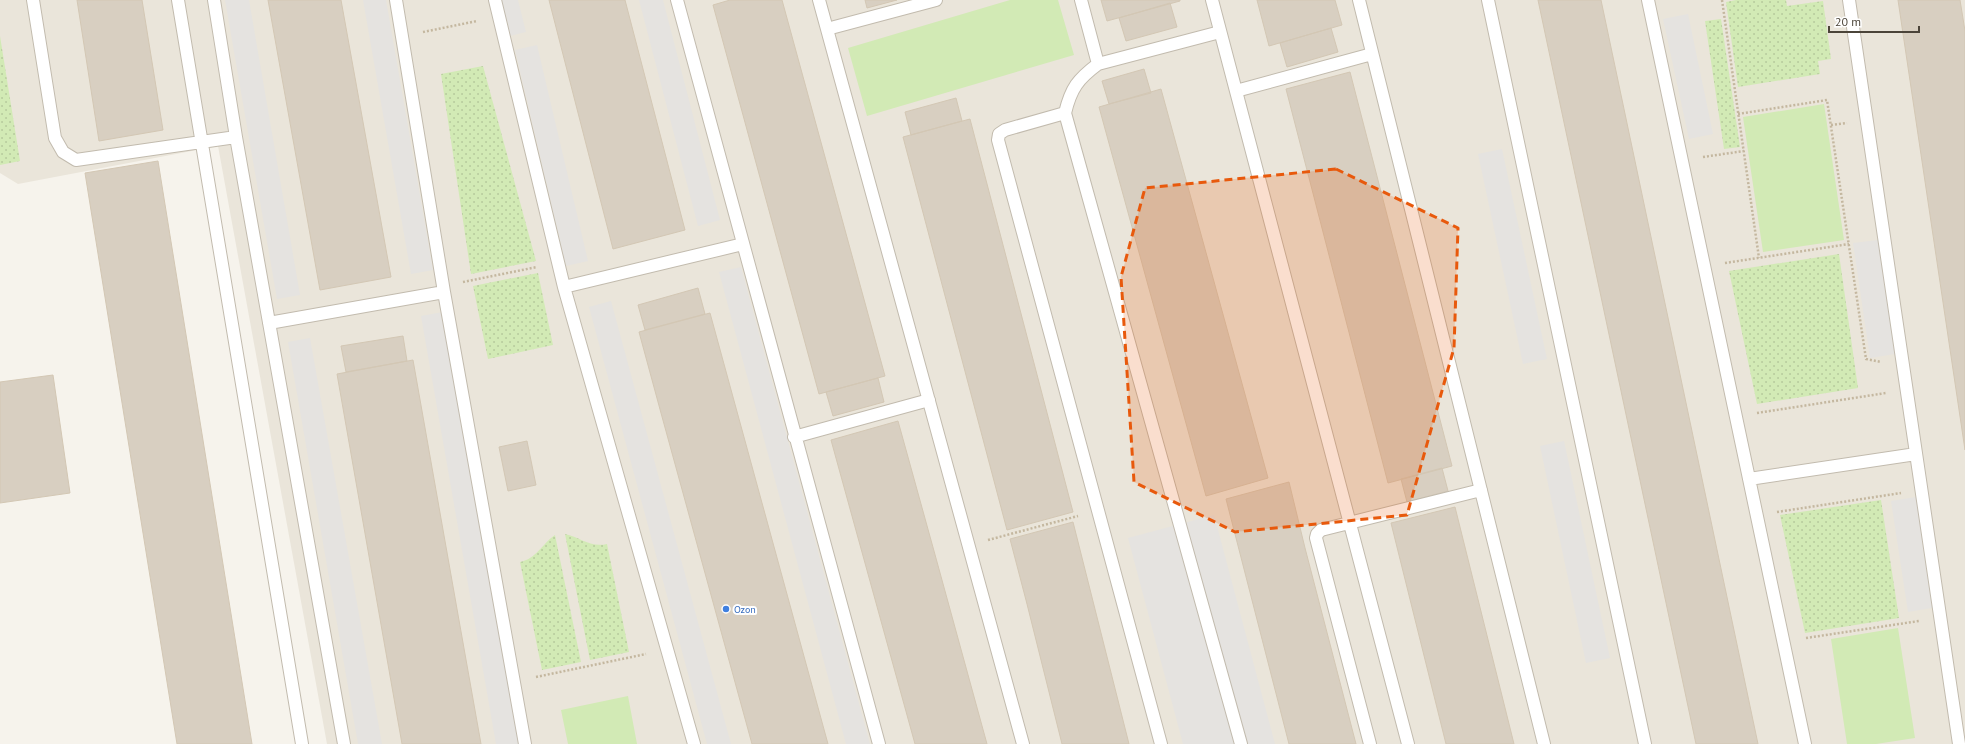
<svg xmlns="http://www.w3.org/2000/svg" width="1965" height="744" font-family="'PT Sans',sans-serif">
  <defs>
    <pattern id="park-dots" width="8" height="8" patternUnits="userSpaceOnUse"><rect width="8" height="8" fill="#d2eab5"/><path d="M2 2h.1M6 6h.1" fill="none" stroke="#b6ca9c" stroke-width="1.8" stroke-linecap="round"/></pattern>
  </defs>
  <rect width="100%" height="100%" fill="#f6f3ec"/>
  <path fill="#eae5da" d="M0,0H1965V744H327L218,146L18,184L0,173Z"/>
  <path fill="#d2eab5" d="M1010,0H1058L1074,55L867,116L848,48Z
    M1824,104L1844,240L1763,252L1743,117Z
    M1898,628L1915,738L1876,744H1847L1831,639Z
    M628,696L637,744H568L561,710Z"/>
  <path fill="url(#park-dots)" d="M1736,0H1786L1787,6L1823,1L1831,59L1818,61L1820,74L1738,87L1726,2Z
    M1721,19L1740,147L1724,149L1705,21Z
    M0,36L20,161L0,165Z
    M483,66L536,261L471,274L441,74Z
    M1839,254L1858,388L1757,404L1729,271Z
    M538,273L553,345L488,359L473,286Z
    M1881,500L1899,618L1805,633L1780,515Z
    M565,534C580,537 590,548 607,544L629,652L590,660Z
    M555,535L581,662L542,670L520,562C536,559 542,544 555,535Z"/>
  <path fill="#e5e3e0" d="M225,0H249L300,295L277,299Z
    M363,0H386L433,270L411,274Z
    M497,0H518L526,32L506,37Z
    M639,0H663L720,220L698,226Z
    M1688,14L1713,134L1689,139L1663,19Z
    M537,45L588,261L566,266L515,50Z
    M1502,149L1547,359L1523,364L1478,154Z
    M1878,240L1895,354L1870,358L1853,243Z
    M741,267L870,744H846L719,272Z
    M611,301L731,744H707L589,307Z
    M443,312L519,744H496L421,316Z
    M310,338L382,744H358L288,342Z
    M1564,441L1610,658L1586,663L1540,446Z
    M1916,497L1932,608L1908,612L1891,501Z
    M1214,515L1275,744H1183L1128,538Z"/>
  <path fill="#d8cfc1" stroke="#d3c7b4" d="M77,0H142L163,130L99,141Z
    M268,0H341L391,277L320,290Z
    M549,0H625L685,230L613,249Z
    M730,0H782L885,376L819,394L713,5Z
    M865,0H897L867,8Z
    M1101,0H1180V1L1107,21Z
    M1257,0H1335L1342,25L1269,46Z
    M1538,0H1601L1758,744H1696Z
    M1898,0H1960L1965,31V450Z
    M1170,3L1177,27L1126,41L1119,18Z
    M1331,28L1338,52L1287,67L1280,43Z
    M1144,69L1151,93L1109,104L1102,81Z
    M1350,72L1452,466L1388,483L1286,89Z
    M1161,89L1268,478L1206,496L1099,107Z
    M956,98L962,121L911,135L905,112Z
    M970,119L1073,512L1007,530L903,137Z
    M158,161L252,744H177L85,173Z
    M698,288L705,314L645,330L638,305Z
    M710,313L828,744H752L661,413L639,332Z
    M403,336L407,361L346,372L341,346Z
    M413,360L457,609L481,744H402L337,374Z
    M53,375L70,493L0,503V382Z
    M878,378L884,402L833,416L826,392Z
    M898,421L934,551L987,744H915L831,440Z
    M527,441L536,485L508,491L499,447Z
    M1442,468L1448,491L1407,502L1401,479Z
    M1289,482L1305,548L1356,744H1289L1226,499Z
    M1455,507L1514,744H1446L1391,523Z
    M1073,522L1129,744H1062L1027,604L1010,539Z"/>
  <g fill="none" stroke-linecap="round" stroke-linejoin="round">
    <defs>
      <path id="lane" d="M33,0L55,138L63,152L76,160L236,137
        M178,0L302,744
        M214,0L236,137L344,744
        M396,0L444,292L525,744
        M495,0L564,287L694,744
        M677,0L879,744
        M819,0L1023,744
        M1081,0L1098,64
        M1212,0L1408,744
        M1359,0L1544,744
        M1488,0L1645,744
        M1648,0L1805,744
        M1849,0L1959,744
        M827,29L936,0
        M1220,32L1098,64C1078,79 1071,88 1065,113L1241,744
        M1236,91L1372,54
        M1065,113L1005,130L999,134L998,140L1161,744
        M564,287L743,244
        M269,323L444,292
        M794,437L929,400
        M1749,479L1916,454
        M1370,744L1316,538L1317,534L1321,530L1481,490"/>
    </defs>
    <use href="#lane" stroke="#c2bbae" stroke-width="14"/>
    <path stroke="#c4b79f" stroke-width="2.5" stroke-dasharray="2 2" stroke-linecap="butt" d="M1722,0L1759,258
      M423,32L477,21
      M1738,114L1827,100L1866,359L1881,362
      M1831,125L1847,123
      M1703,157L1744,151
      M1725,263L1849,244
      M463,282L537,267
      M1757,413L1886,393
      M1777,512L1901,493
      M988,540L1078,516
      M1806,638L1919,621
      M536,677L646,654"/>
    <use href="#lane" stroke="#fff" stroke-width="12"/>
  </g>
  <path fill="#e8590c" fill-opacity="0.2" stroke="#e8590c" stroke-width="3" stroke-dasharray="8 5" stroke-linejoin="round" d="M1336,169L1458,228L1454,348L1407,515L1235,532L1134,482L1121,277L1145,188Z"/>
  <circle fill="#3f7fe0" stroke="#fff" stroke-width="1.5" cx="726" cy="609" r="4"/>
  <g text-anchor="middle" stroke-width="4" stroke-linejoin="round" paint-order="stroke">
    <g font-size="10" fill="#366cbe" stroke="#fff" text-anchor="start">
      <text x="734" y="613">Ozon</text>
    </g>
  </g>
  <path d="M1829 26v6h90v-6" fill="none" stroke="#4b4439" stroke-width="2"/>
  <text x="1835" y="26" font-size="12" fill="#4b4439" stroke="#ffffff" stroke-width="3" paint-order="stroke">20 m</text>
</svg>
